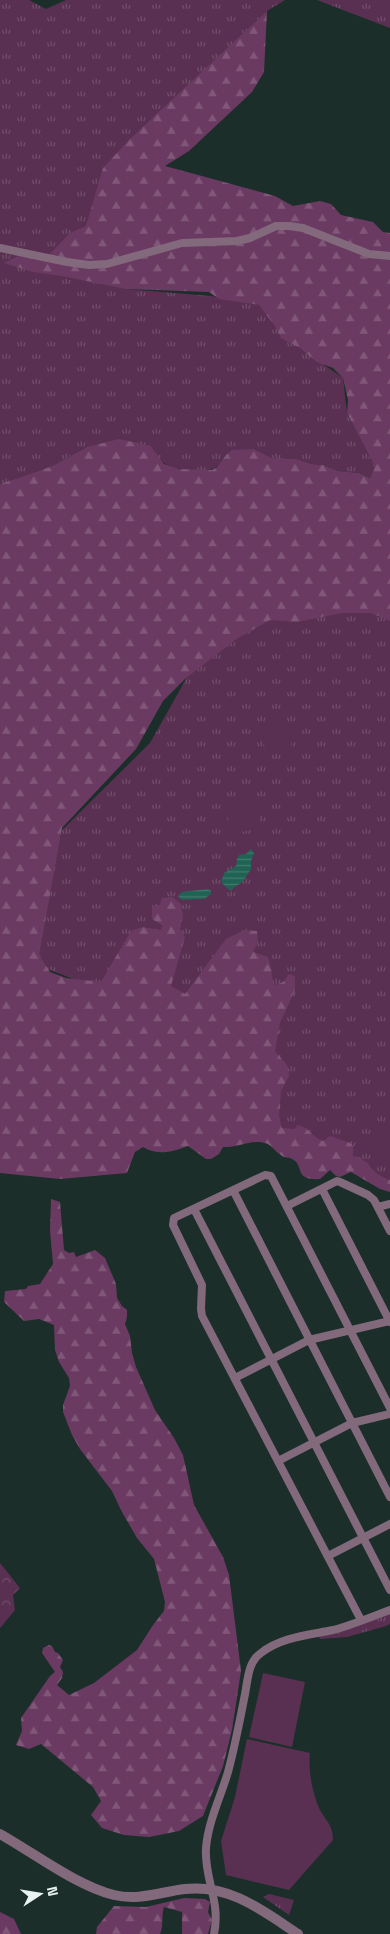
<svg xmlns="http://www.w3.org/2000/svg" width="390" height="1934" font-family="'Space Grotesk',sans-serif">
  <defs>
    <pattern id="grass-tufts" width="24" height="20" patternUnits="userSpaceOnUse" patternTransform="scale(1.25)"><rect width="24" height="20" fill="#593051"/><path d="M3 7l-1-3M5 7V3M7 7l1-3M15 17l-1-3M17 17v-4M19 17l1-3" fill="none" stroke="#714e6a"/></pattern>
    <pattern id="forest-firs" width="22" height="20" patternUnits="userSpaceOnUse" patternTransform="scale(1.25)"><rect width="22" height="20" fill="#6b3a62"/><path d="M5 1l3.5 6h-7zM16 11l3.5 6h-7z" fill="#805779"/></pattern>
    <pattern id="park-crowns" width="20" height="18" patternUnits="userSpaceOnUse" patternTransform="scale(1.25)"><rect width="20" height="18" fill="#593051"/><path d="M2 6a3 3 0 1 1 6 0M12 15a3 3 0 1 1 6 0" fill="none" stroke="#714e6a"/></pattern>
    <pattern id="water-rules" width="6" height="5" patternUnits="userSpaceOnUse" patternTransform="scale(1.25)"><rect width="6" height="5" fill="#206354"/><path d="M0 2.5h6" fill="none" stroke="#407a6d"/></pattern>
  </defs>
  <rect width="100%" height="100%" fill="#1c2e29"/>
  <path fill="url(#grass-tufts)" d="M0,0H29L46,9L66,0H390V28L317,0H285L267,11L103,168L126,289L211,296L259,305L300,348L343,378L347,413L372,461L374,469L370,478L359,473L338,471L323,465L311,464L297,459L272,458L254,449L226,455C223,459 220,465 216,467C208,474 171,470 163,462C158,458 155,451 151,446L87,447L50,467L0,484Z
    M360,600L390,613V1185L368,1173L312,1166L187,1013L107,992L32,963L62,830L150,743L199,656L239,632L283,615Z
    M390,1614V1624L386,1626L347,1637L320,1639L319,1637L331,1634Z
    M269,1894L294,1900L289,1915L263,1897Z"/>
  <path fill="url(#forest-firs)" d="M267,11L264,72L252,92L189,151L165,166L275,196L293,206L320,201L331,204L341,215L373,222L383,232L390,233V621L371,613H342L297,622L270,620L238,638L186,678L163,701L136,749L62,828L39,955L50,972L66,978L101,982L131,931L142,927L161,930L163,926L152,919V906L160,905L162,898L172,897L181,904L183,915L180,929L185,937L171,986L185,994L226,939L244,930L257,931L258,942L253,952L268,957L271,968L273,983L277,985L284,981L289,974L295,976V990L280,1023L275,1051L287,1065L289,1076L281,1091L279,1116L282,1128L294,1129L298,1125C309,1127 313,1138 323,1141L330,1136L350,1143L353,1146V1156L359,1157C361,1159 363,1160 366,1162C369,1163 369,1166 372,1169C376,1174 384,1178 390,1180V1192L380,1189L351,1172L340,1177L336,1176L330,1170L320,1179C293,1181 305,1165 292,1159C289,1157 287,1158 284,1157C277,1154 272,1145 265,1143C251,1139 238,1148 223,1147L219,1154L211,1159H206L188,1146C172,1152 158,1156 143,1147L135,1152L127,1173L60,1179L0,1173V484L50,467L87,447L119,439L151,446L164,464L179,469L212,470L217,467L226,455L232,450L254,449L272,458L297,459L311,464L323,465L338,471L359,473L370,478L374,469L372,461L347,413L348,400L343,378L333,368L317,362L300,348L281,338L275,326L259,305L219,299L209,292L126,289L62,276L33,272L4,263L18,256L44,260L70,233L86,226L103,168L130,139Z
    M51,1199L60,1202L64,1250L69,1253L74,1252L76,1257L95,1250L105,1258L116,1284L117,1298L122,1306L127,1310V1317L125,1324L130,1336L132,1353L136,1367L155,1410L174,1438L183,1455L194,1505L223,1557L229,1575L241,1671L232,1730L223,1766L203,1816L179,1831L149,1837L124,1835L102,1828L91,1815L101,1801L93,1787L41,1744L29,1749L16,1745L22,1731L21,1718L50,1676L55,1672L42,1653L43,1648L49,1645L52,1646L55,1652L58,1653L63,1660L60,1667L63,1672L62,1678L57,1685L69,1695L94,1683L137,1650L153,1625L164,1611L165,1602L154,1559L137,1538L122,1512L112,1491L80,1449L72,1435L63,1412V1405L70,1386L69,1378L59,1362L55,1350L54,1325L39,1319L24,1321L4,1302L5,1291L26,1289L28,1286L40,1284L53,1264L50,1231Z
    M184,1898L205,1899L210,1902L208,1912L212,1920L208,1934H182V1912L164,1907C161,1915 164,1926 160,1934H96L97,1927L114,1906L146,1907Z
    M0,1912L14,1919L21,1934H0Z"/>
  <path fill="url(#park-crowns)" d="M0,1563L20,1588L13,1595L15,1610L0,1628Z"/>
  <path fill="#593051" d="M276,721C304,733 291,773 264,745L262,730L264,725Z
    M247,801C260,805 263,813 258,824C250,831 239,835 230,828L228,819L239,803Z
    M390,1129V1167C365,1167 371,1134 390,1129Z
    M263,1673L305,1682L292,1747L249,1737Z
    M247,1739L310,1753C308,1771 312,1791 319,1808C326,1822 333,1824 333,1840L289,1890L226,1875L221,1841L235,1797Z"/>
  <path fill="url(#water-rules)" d="M251,849L254,853L251,861V870C247,873 246,879 241,883C237,886 235,885 232,890H229L221,882L224,873L236,866L237,859L239,855L246,854Z
    M208,889L211,891V894L204,899L182,900L178,896L182,892Z"/>
  <g fill="none" stroke-linecap="round" stroke-linejoin="round">
    <path stroke="#826a7c" stroke-width="8" d="M0,248L67,262L89,265L107,264L182,243L237,241L250,238L276,226H289L303,228L369,254L390,256
      M322,1189L390,1322
      M233,1190L390,1497
      M287,1206L337,1181L340,1182L368,1195L374,1200L390,1231
      M378,1207L390,1204
      M194,1209L390,1590
      M235,1378L309,1340L390,1321
      M278,1461L352,1423L390,1414
      M328,1556L390,1524
      M361,1620L202,1316L201,1309L202,1285L173,1225L174,1218L265,1175L271,1176L390,1408
      M214,1934C221,1900 204,1880 206,1848C208,1822 221,1796 228,1772C235,1746 240,1720 245,1694C248,1679 248,1662 261,1653C281,1637 309,1635 333,1630C352,1625 371,1617 390,1610"/>
    <path stroke="#826a7c" stroke-width="10" d="M0,1834C34,1853 77,1886 114,1895C139,1901 160,1892 185,1889C230,1884 263,1911 298,1934"/>
  </g>
  <g transform="translate(40 1894) rotate(78)" stroke="#1c2e29" stroke-width="4" paint-order="stroke">
  <path d="M0-4L9 19L0 12L-9 19Z" fill="#e8f3f0"/>
  <text y="-8" font-size="14" font-weight="bold" text-anchor="middle" fill="#e8f3f0">N</text>
  </g>
</svg>
